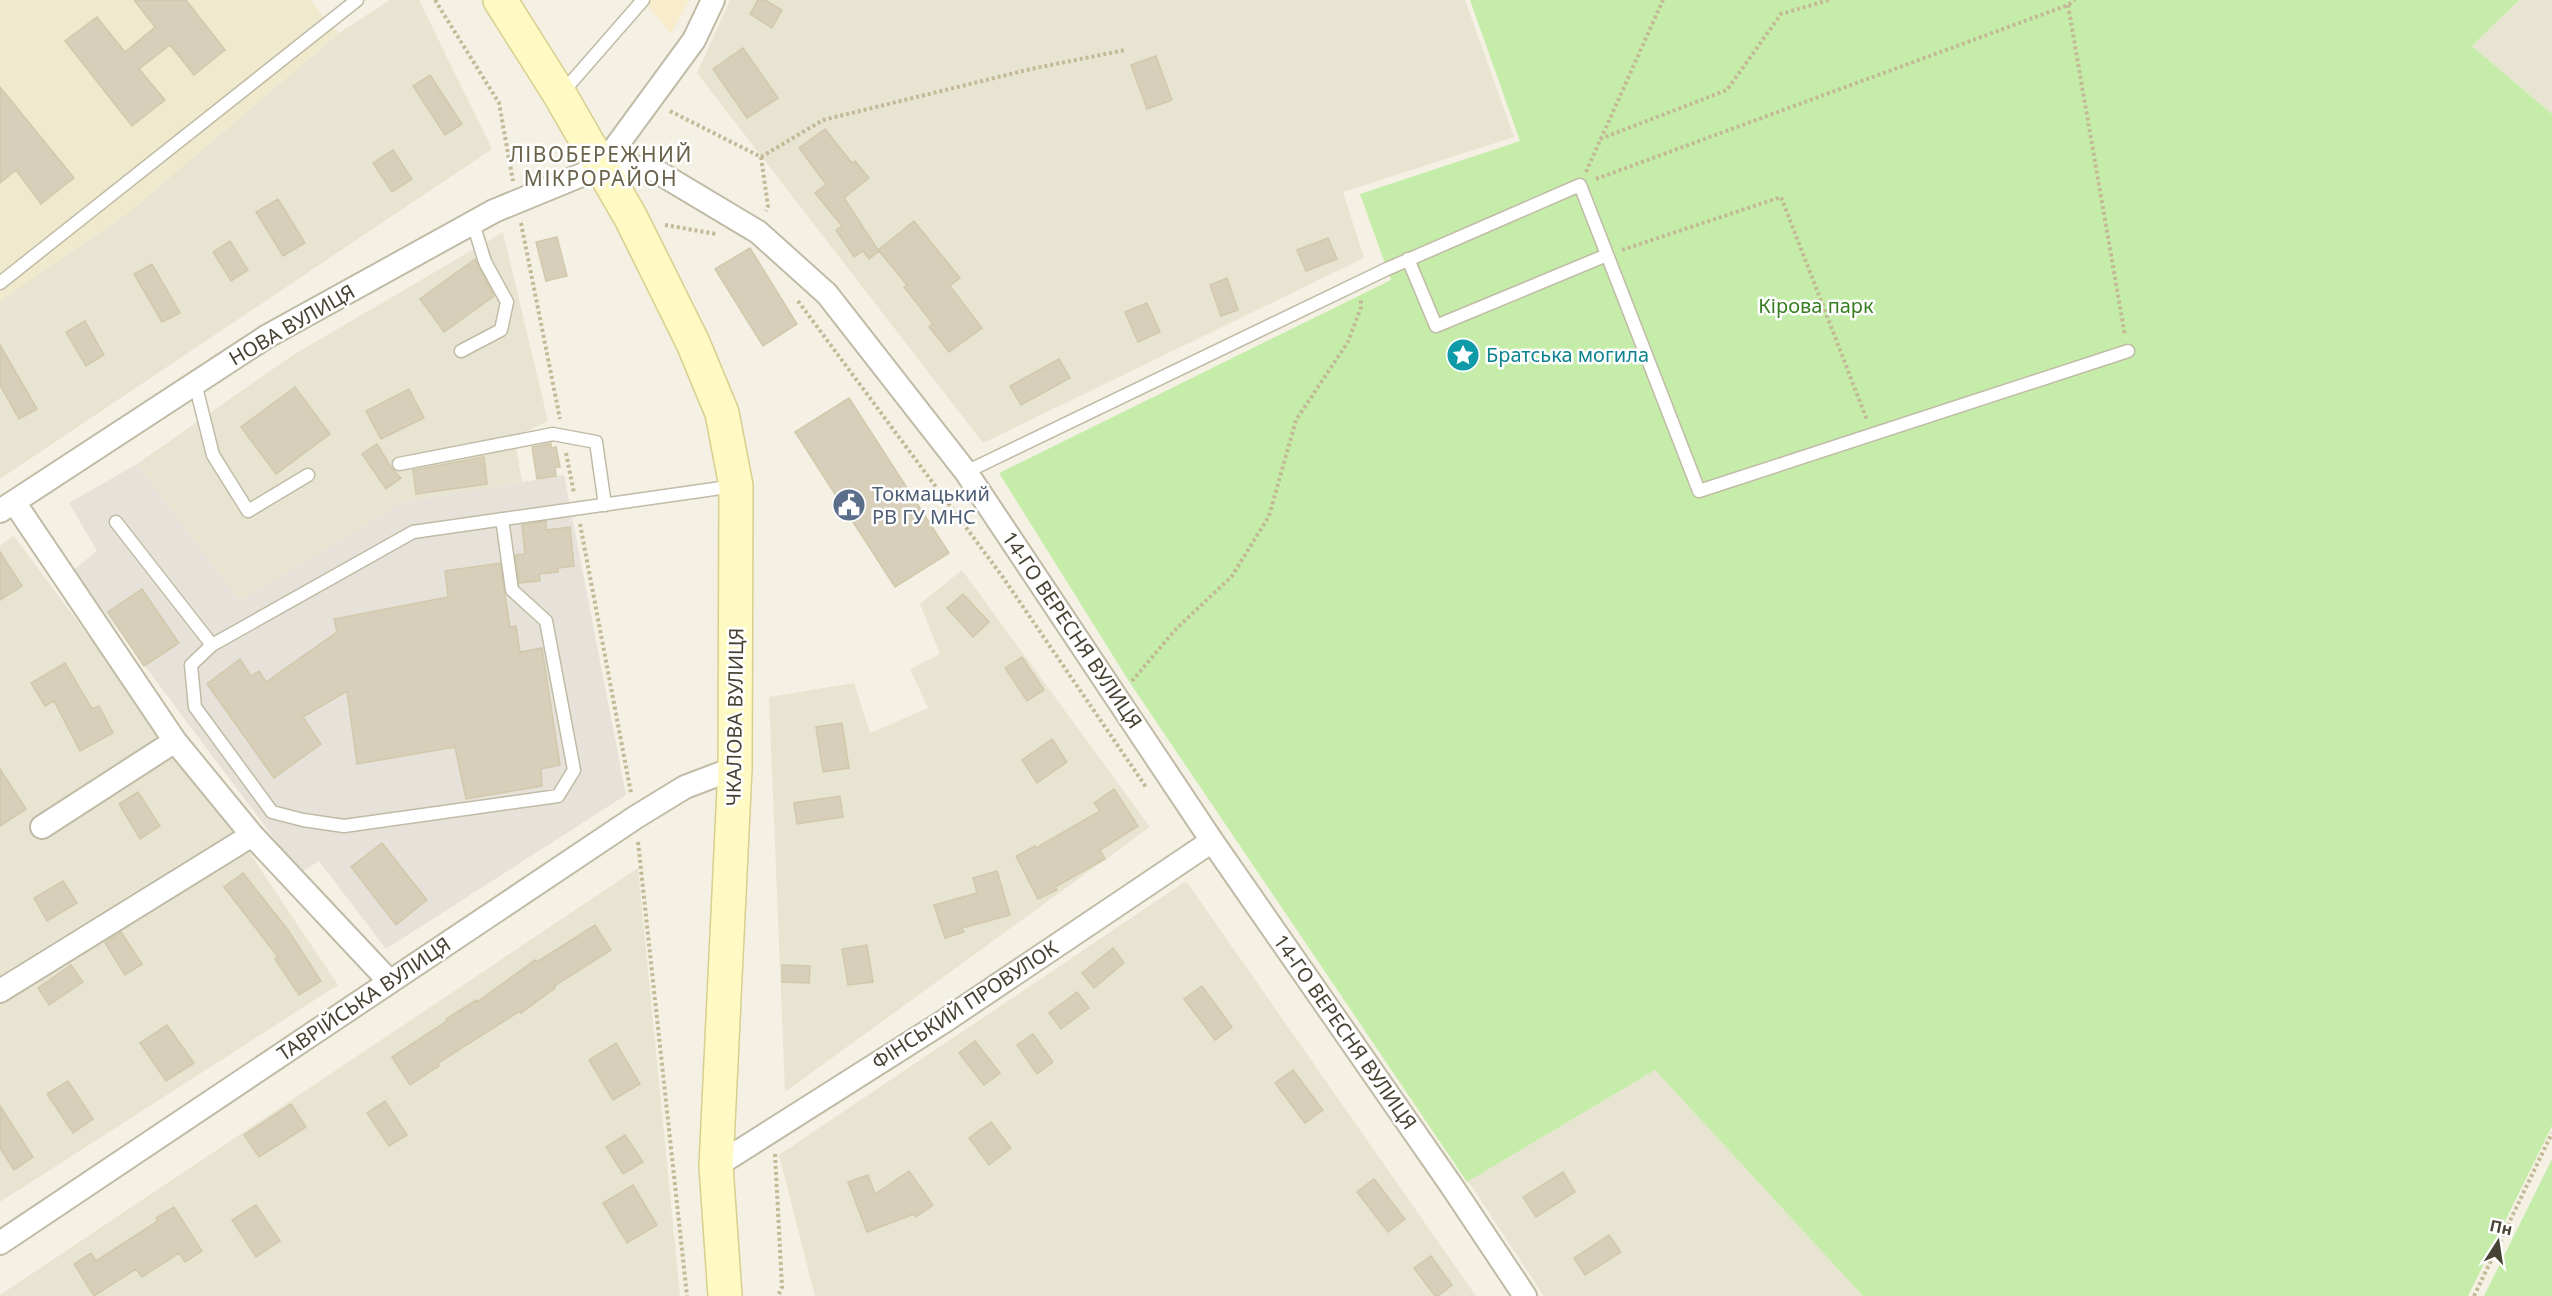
<svg xmlns="http://www.w3.org/2000/svg" width="2552" height="1296" font-family="'Noto Sans',sans-serif">
  <rect width="100%" height="100%" fill="#f4f1e4"/>
  <path fill="#e8e4d2" d="M390,0H419L492,149L0,479V301L129,212L339,33Z
    M730,0H1465L1514,137L1343,192L1364,258L983,443L697,73Z
    M2519,0H2552V114L2472,46Z
    M503,232L548,421L514,437L522,482L403,502L240,601L137,464L293,355Z
    M14,536L233,831L0,975V545Z
    M962,570L1150,827L785,1092L769,697L854,683L870,733L928,708L910,669L940,654L920,604Z
    M245,846L338,985L0,1202V998Z
    M638,868L680,1296H0V1295Z
    M1186,881L1476,1296H815L779,1155Z
    M1655,1070L1863,1296H1544L1468,1181Z"/>
  <path fill="#f8eccd" d="M643,0H689L671,34Z"/>
  <path fill="#e6e2d9" d="M137,464L240,601L403,502L564,475L626,795L386,949L319,861L300,873L73,570L97,551L69,503Z"/>
  <path fill="#efeacd" d="M0,0H311L328,23L339,33L129,212L0,301Z"/>
  <path fill="#c5eda9" d="M1470,0H2519L2472,46L2552,114V1126L2468,1296H1863L1655,1070L1467,1182L1130,683L999,473L1391,280L1360,194L1520,141Z
    M2552,1159V1296H2484Z"/>
  <path fill="#d7cfb9" stroke="#d2c8ab" stroke-width="1.5" d="M134,0H186L225,50L194,75L170,45L139,69L165,100L132,126L65,41L97,17L125,52L155,27Z
    M758,0H765L782,10L772,28L750,14Z
    M743,48L778,98L747,118L713,69Z
    M1156,56L1172,100L1147,109L1131,65Z
    M430,75L462,124L445,135L413,86Z
    M0,87L74,178L41,204L16,170L0,183Z
    M825,129L852,163L855,161L869,178L844,198L878,250L914,221L960,278L950,286L982,328L949,352L929,327L933,324L904,287L907,285L879,251L869,259L863,251L854,257L836,230L842,226L815,193L826,184L799,148Z
    M393,150L412,179L392,192L373,163Z
    M278,199L305,243L283,256L256,212Z
    M557,237L567,276L546,281L536,242Z
    M1328,238L1337,259L1306,271L1297,250Z
    M230,241L248,270L231,281L213,252Z
    M750,248L797,324L763,346L715,269Z
    M475,259L494,296L444,332L420,299Z
    M152,264L180,313L162,322L134,274Z
    M1227,278L1238,310L1221,316L1210,285Z
    M1147,303L1160,332L1138,342L1125,312Z
    M85,321L104,355L86,366L66,332Z
    M0,345L37,409L19,419L0,385Z
    M1059,359L1070,378L1021,405L1010,386Z
    M295,387L330,434L276,474L241,427Z
    M409,389L424,418L381,439L366,411Z
    M849,398L949,553L895,587L795,432Z
    M551,443V448L556,447L560,467H555L556,476L537,479L532,447Z
    M377,444L392,469L401,478L386,489L362,454Z
    M484,457L487,484L416,494L413,470Z
    M546,521V530L570,527L574,566L558,568V572L539,574L540,581L519,583L515,555L525,554L522,525Z
    M0,552L22,586L0,600Z
    M500,563L510,627L516,626L520,652L542,648L560,765L541,769L542,786L466,799L455,747L357,764L347,691L303,717L321,744L274,778L207,684L240,659L251,676L259,671L266,682L337,632L334,619L448,597L445,571Z
    M142,589L179,643L144,666L108,612Z
    M963,594L989,622L973,637L947,608Z
    M1022,657L1044,690L1027,701L1005,668Z
    M65,663L92,709L99,706L113,733L80,751L54,701L45,706L31,683Z
    M842,723L849,768L823,772L816,727Z
    M1052,739L1067,762L1037,783L1022,760Z
    M0,769L26,809L0,826Z
    M1114,789L1138,826L1100,850L1105,859L1055,887L1057,890L1038,899L1016,856L1035,846L1036,848L1100,811L1094,803Z
    M138,792L160,826L140,839L119,804Z
    M840,796L843,817L797,824L794,803Z
    M382,843L427,900L396,925L351,867Z
    M997,871L1010,915L962,928L964,932L945,938L934,905L977,893L973,878Z
    M243,873L288,930L321,981L299,995L275,959L278,957L224,887Z
    M63,881L77,903L47,921L34,898Z
    M595,925L611,950L554,986L555,988L521,1013L520,1011L438,1063L439,1066L410,1085L392,1057L447,1021L446,1019L476,1000L477,1002L535,960L537,962Z
    M121,932L142,964L125,975L105,943Z
    M867,945L873,982L848,985L842,949Z
    M1113,948L1124,963L1094,988L1082,973Z
    M71,965L83,982L49,1005L38,988Z
    M782,965L810,966L809,983L782,982Z
    M1202,986L1232,1027L1215,1040L1184,999Z
    M1077,992L1089,1008L1061,1029L1049,1013Z
    M167,1025L194,1063L166,1081L140,1043Z
    M1033,1034L1053,1062L1037,1074L1017,1045Z
    M975,1041L1000,1073L984,1085L959,1053Z
    M616,1043L640,1084L613,1100L589,1060Z
    M1293,1070L1323,1110L1305,1123L1275,1083Z
    M68,1081L93,1119L73,1133L47,1094Z
    M385,1101L407,1135L389,1146L367,1113Z
    M291,1104L306,1127L259,1157L244,1135Z
    M0,1106L33,1157L14,1170L0,1148Z
    M991,1122L1011,1148L989,1165L969,1138Z
    M625,1135L643,1162L623,1174L606,1147Z
    M909,1171L933,1205L916,1217L914,1214L867,1232L848,1182L868,1175L875,1194Z
    M1563,1172L1575,1192L1536,1217L1523,1197Z
    M1374,1179L1405,1219L1388,1232L1357,1192Z
    M633,1185L657,1225L627,1243L603,1203Z
    M256,1205L280,1241L256,1257L232,1220Z
    M174,1207L202,1251L185,1262L179,1253L142,1277L136,1269L94,1296L74,1264L91,1253L96,1261L158,1221L156,1218Z
    M1609,1235L1621,1252L1585,1275L1574,1258Z
    M1431,1256L1452,1285L1438,1296H1435L1414,1268Z"/>
  <g fill="none" stroke-linecap="round" stroke-linejoin="round">
    <defs>
      <path id="service" d="M561,94L643,0
        M1408,259L1436,326L1607,255
        M0,283L357,0
        M461,351L501,330L507,302L485,262L473,223
        M195,383L213,455L248,511L308,475
        M399,464L553,434L596,442L605,505
        M966,472L1387,269L1580,185L1699,491L2128,351
        M502,519L512,590L546,621L574,770L558,796L344,826L303,820L272,812L195,707L191,665L212,645L413,532L735,486
        M116,522L212,645"/>
      <path id="minor" d="M601,167L694,40L713,0
        M14,502L175,741L252,835L390,982
        M0,511L266,337L494,211L601,167L651,168L758,232L827,294L966,472L1212,841L1451,1185L1525,1296
        M42,827L175,741
        M0,991L252,835
        M716,1166L943,1022L1212,841
        M0,1243L636,817L685,787L735,768"/>
      <path id="secondary" d="M500,0L560,95L631,218L693,343L722,413L736,486L735,768L716,1166L725,1296"/>
    </defs>
    <use href="#service" stroke="#c0bba6" stroke-width="15"/>
    <use href="#minor" stroke="#c0bba6" stroke-width="26"/>
    <use href="#secondary" stroke="#d8cf8f" stroke-width="36"/>
    <path stroke="#c3b996" stroke-width="4" stroke-dasharray="3 3" stroke-linecap="butt" d="M435,0L499,103L513,181
      M2068,5L2125,336
      M670,111L761,157L823,120L1031,69L1125,50
      M1600,139L1727,90L1781,14L1829,0
      M761,157L768,206L766,211
      M1586,172L1663,0
      M1596,179L2068,5L2075,0
      M521,223L560,419
      M665,225L716,234
      M1622,250L1781,197L1867,420
      M798,301L1002,576L1146,787
      M566,453L574,493
      M580,524L631,793
      M1132,681L1176,629L1232,576L1269,516L1296,420L1348,342L1361,307V299
      M638,842L687,1296
      M775,1154L782,1287L778,1296
      M2474,1296L2552,1133"/>
    <use href="#service" stroke="#fff" stroke-width="12"/>
    <use href="#minor" stroke="#fff" stroke-width="22"/>
    <use href="#secondary" stroke="#fff9c3" stroke-width="33"/>
  </g>
  <defs>
    <symbol id="sight-disc" viewBox="-11 -11 22 22"><circle r="9.5" fill="#0f9aa8" stroke="#fff"/><path d="M0-6L1.8-2.2L6-1.7L2.9 1.2L3.7 5.4L0 3.3L-3.7 5.4L-2.9 1.2L-6-1.7L-1.8-2.2Z" fill="#fff"/></symbol>
    <symbol id="civic-disc" viewBox="-11 -11 22 22"><circle r="9.5" fill="#5c6f8a" stroke="#fff"/><path d="M-.6-6.5H3V-4.5H.6V-3L4-1V1h2V6H-6V1h2V-1L-.6-3ZM-1.2 2.5V6h2.4V2.5Z" fill="#fff"/></symbol>
  </defs>
  <g fill-rule="evenodd">
    <use href="#sight-disc" x="1444" y="336" width="38" height="38"/>
    <use href="#civic-disc" x="830" y="486" width="38" height="38"/>
  </g>
  <g text-anchor="middle" stroke-width="5" stroke-linejoin="round" paint-order="stroke">
    <g font-size="20" fill="#387e21" stroke="#fff">
      <text x="1816" y="313">Кірова парк</text>
    </g>
    <g font-size="20" fill="#474233" stroke="#fff">
      <text transform="translate(292 325) rotate(-30)" y="7">НОВА ВУЛИЦЯ</text>
      <text transform="translate(1072 630) rotate(56)" y="7">14-ГО ВЕРЕСНЯ ВУЛИЦЯ</text>
      <text transform="translate(735 717) rotate(-89)" y="7">ЧКАЛОВА ВУЛИЦЯ</text>
      <text transform="translate(364 999) rotate(-34)" y="7">ТАВРІЙСЬКА ВУЛИЦЯ</text>
      <text transform="translate(965 1005) rotate(-33)" y="7">ФІНСЬКИЙ ПРОВУЛОК</text>
      <text transform="translate(1345 1032) rotate(55)" y="7">14-ГО ВЕРЕСНЯ ВУЛИЦЯ</text>
    </g>
    <g font-size="20" fill="#0d838f" stroke="#fff" text-anchor="start">
      <text x="1486" y="362">Братська могила</text>
    </g>
    <g font-size="20" fill="#4e5e75" stroke="#fff" text-anchor="start">
      <text x="872" y="501">Токмацький<tspan x="872" dy="23">РВ ГУ МНС</tspan></text>
    </g>
    <g font-size="21" letter-spacing="1.5" fill="#6b624a" stroke="#fff">
      <text x="601" y="162">ЛІВОБЕРЕЖНИЙ<tspan x="601" dy="24">МІКРОРАЙОН</tspan></text>
    </g>
  </g>
  <g transform="translate(2498 1242) rotate(12)" stroke="#ffffff" stroke-width="4.5" paint-order="stroke">
  <path d="M0-4.5L10 22L0 15L-10 22Z" fill="#474233"/>
  <text y="-9" font-size="16" font-weight="bold" text-anchor="middle" fill="#474233">Пн</text>
  </g>
</svg>
